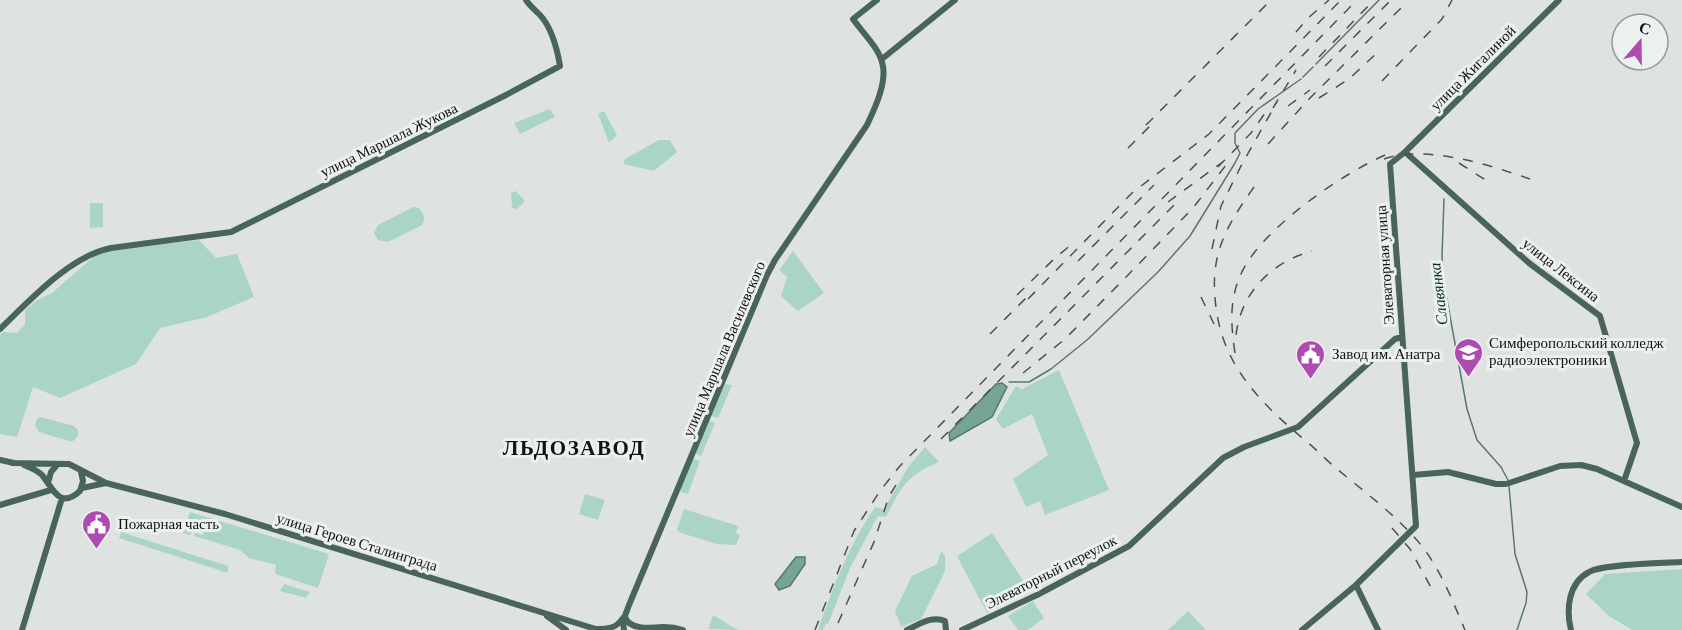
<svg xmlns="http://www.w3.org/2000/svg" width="1682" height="630" font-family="'Crimson Pro',serif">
  <rect width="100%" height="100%" fill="#dee3e2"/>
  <path fill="#abd4c8" d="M550,109L555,117L520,134L514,123Z
    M604,111L617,135L609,143L598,114Z
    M659,140H670L677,152L654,171L623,164L625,159Z
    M516,191L525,201L517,209L512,208L511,193Z
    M90,203H103V227L90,228Z
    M413,207L419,208C424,213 426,219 422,225L388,242L378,240L374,233L378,225Z
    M199,240L216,258L237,254L254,297L207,317L160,328L136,364L60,398L33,387L17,437L0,434V335L3,332L17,333L25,324V310L37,300L52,293L99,252Z
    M793,251L824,293L798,311L781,296L787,277L779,270Z
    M1059,370L1109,490L1045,515L1040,501L1026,507L1013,479L1048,455L1032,414L1003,429L996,419L1016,386L1022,389Z
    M725,384L732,385L718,418L711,416Z
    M40,417L74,426L78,430V436L73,441H69L39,432L35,426L37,419Z
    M709,421L715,423L701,456L694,453Z
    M925,447L939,462C907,475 901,487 886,517L878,516L850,568L828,624L826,623L823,630H818C833,587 849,545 875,507L884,509L908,467Z
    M693,459L700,461L688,494L679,491Z
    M585,494L605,500L598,520L579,514Z
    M684,509L738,526L736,533L740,535L736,545L717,544L681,533L677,530Z
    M190,512L329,554L318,588L275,574L276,565L249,558L240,550L194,536L195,533L203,535L206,524L193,520L189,530L192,531L190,535L183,533Z
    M121,532L228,566V573L119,538Z
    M992,533L1030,591L987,613L957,556Z
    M941,551L945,556V571L921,619L901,627L895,611L912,576L937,564Z
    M1682,569V630H1632L1609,616L1586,594L1605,574Z
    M284,584L310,592L306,598L280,591Z
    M1033,601L1044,618L1028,630H1018L1008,616Z
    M1188,611L1206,630H1168Z
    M713,615L738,630L708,629Z"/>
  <path fill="#76a497" stroke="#58786f" stroke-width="1.5" d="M1002,383L1007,387L992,417L950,441L949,433L996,384Z
    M796,557H805V564L790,586L779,590L775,584Z"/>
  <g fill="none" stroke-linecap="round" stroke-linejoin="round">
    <path stroke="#58786f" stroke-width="1.5" d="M1316,64L1379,0
      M1303,77L1313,67
      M1444,199L1442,256L1443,278L1467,409L1477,440L1501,467L1508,480
      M1009,382H1029L1051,369L1087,340L1158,272L1190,236L1235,163L1240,153L1235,143V133L1258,109L1301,79
      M1509,486L1515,554L1527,592L1526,603L1517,630"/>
    <path stroke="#48645c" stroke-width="6" d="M882,59L955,0
      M1405,152L1529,263L1600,316L1637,443L1624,481
      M0,329C29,301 70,256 111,248L231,232L504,96L560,66C557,48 552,28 540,15C535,10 530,6 526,0
      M0,460L14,463
      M12,463L69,464L106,483L225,514L599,630
      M24,465C31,468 37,470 42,475C53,488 59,510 80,491L83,481L81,472
      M1413,475L1448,472L1496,484H1506L1560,466L1581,465L1597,469L1682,507
      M48,483L51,472L57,465
      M82,488L106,483
      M0,505L51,490
      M1356,585L1378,630
      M547,616L566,630
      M625,617C629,630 650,628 664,627C671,627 677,628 683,630
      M595,629C607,629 616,629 623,618
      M22,630L62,498
      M624,630L623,621L629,605L767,275L775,260L867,125C875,108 888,81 882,62C878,47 862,32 853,19L877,0
      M907,630C918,625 932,615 945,621L946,630
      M962,630L1037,595L1129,546L1223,458L1244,447L1298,427L1395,339L1402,337
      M1302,630L1356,585L1416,526L1390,164L1405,152L1559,0
      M1571,630C1566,610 1568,583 1589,572C1603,564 1663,563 1682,562"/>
    <path stroke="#4d504f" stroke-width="1.5" stroke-dasharray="10 10" stroke-linecap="butt" d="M1296,32L1308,18L1329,0
      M1319,57L1374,0
      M1325,66L1391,0
      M1382,81L1442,19L1452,0
      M1319,98L1349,79L1379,51
      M1288,106L1310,90
      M1273,108L1296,70
      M1146,125L1271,0
      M1268,144L1310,98L1404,5
      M1128,148L1154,122
      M1384,159C1424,144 1490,165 1530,179
      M1459,163L1487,181
      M1218,167L1251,133L1268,109
      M1254,187C1223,231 1208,258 1217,314C1226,370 1265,407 1306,441C1317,450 1326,460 1337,469C1366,493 1397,516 1421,545C1441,570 1453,602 1465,630
      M1168,202L1224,161
      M1212,249L1221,206L1242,164L1277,102
      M1078,261L1154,185
      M1017,295L1055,258L1072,244
      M1201,297L1215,326
      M1028,299L1132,193L1209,134L1341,0
      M990,334L1032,292
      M1236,335C1241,292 1272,262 1312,251
      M1235,353C1231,326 1229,302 1240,276C1259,230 1345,171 1390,153
      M1023,373L1065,339L1129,274L1193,208L1226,165
      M941,439L1180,199
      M1392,528L1410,549L1433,591
      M838,623L874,542L889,496L901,477
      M815,630L854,531L880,491L899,467L1357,0"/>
  </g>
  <defs>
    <symbol id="university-pin" viewBox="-11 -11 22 30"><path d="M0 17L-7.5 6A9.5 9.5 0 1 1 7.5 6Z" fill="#ad4bb2" stroke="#ecf0ef"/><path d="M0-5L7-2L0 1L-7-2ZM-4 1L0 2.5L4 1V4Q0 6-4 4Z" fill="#fff"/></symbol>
    <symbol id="civic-pin" viewBox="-11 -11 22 30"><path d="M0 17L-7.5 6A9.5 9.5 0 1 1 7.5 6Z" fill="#ad4bb2" stroke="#ecf0ef"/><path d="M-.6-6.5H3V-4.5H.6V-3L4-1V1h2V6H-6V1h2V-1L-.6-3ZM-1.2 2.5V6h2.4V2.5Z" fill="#fff"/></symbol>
  </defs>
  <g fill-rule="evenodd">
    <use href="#university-pin" x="1452" y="336" width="33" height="45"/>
    <use href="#civic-pin" x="1294" y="338" width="33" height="45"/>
    <use href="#civic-pin" x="80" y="508" width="33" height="45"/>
  </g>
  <g text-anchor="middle" stroke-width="6" stroke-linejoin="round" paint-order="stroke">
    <g font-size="15" fill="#111312" stroke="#ecf0ef">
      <text transform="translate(1473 68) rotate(-45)" y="5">улица Жигалиной</text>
      <text transform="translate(389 140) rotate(-26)" y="5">улица Маршала Жукова</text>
      <text transform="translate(1385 265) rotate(-94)" y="5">Элеваторная улица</text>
      <text transform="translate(1561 270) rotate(38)" y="5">улица Лексина</text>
      <text transform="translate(724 349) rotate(-67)" y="5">улица Маршала Василевского</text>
      <text transform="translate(357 542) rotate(17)" y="5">улица Героев Сталинграда</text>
      <text transform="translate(1051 572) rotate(-27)" y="5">Элеваторный переулок</text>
    </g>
    <g font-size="15" fill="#111312" stroke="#ecf0ef" text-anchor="start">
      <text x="1489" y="348">Симферопольский колледж<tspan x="1489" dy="17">радиоэлектроники</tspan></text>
      <text x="1332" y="359">Завод им. Анатра</text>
      <text x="118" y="529">Пожарная часть</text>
    </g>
    <g font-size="16" font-style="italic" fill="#043229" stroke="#ecf0ef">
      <text transform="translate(1438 294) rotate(-97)" y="6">Славянка</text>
    </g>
    <g font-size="21" font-weight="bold" letter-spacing="1.5" fill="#111312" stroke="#ecf0ef">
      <text x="574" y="455">ЛЬДОЗАВОД</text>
    </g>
  </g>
  <g transform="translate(1640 42) rotate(20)"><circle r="28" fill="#ecf0ef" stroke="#949897" stroke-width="1.5"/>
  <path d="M0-4.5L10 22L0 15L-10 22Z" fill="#ad4bb2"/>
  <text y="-9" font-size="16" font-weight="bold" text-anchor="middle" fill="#111312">С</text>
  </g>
</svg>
